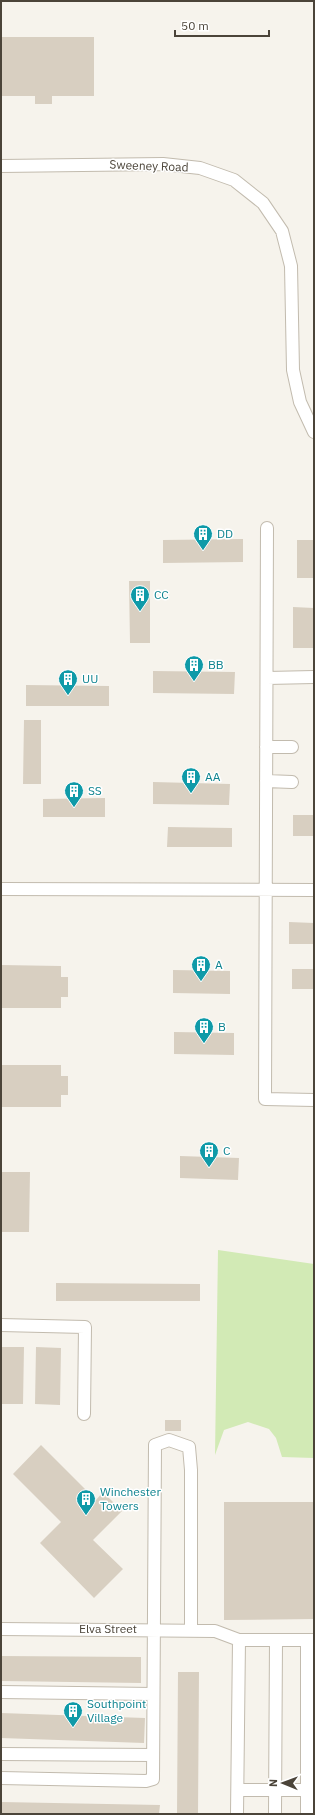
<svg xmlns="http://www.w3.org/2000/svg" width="315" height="1815" font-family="'IBM Plex Sans',sans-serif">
  <rect width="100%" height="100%" fill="#f6f3ec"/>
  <path fill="#d2eab5" d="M218,1250L314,1264V1458L282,1457L276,1438L269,1429L248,1422L224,1430L215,1455Z"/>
  <path fill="#d8cfc1" d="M1,37H94V96H52V104H35V96H1Z
    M243,539V562L163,563V540Z
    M297,540H314V578H297Z
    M129,581H150V643H130Z
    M293,607L314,608V648H293Z
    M153,671L235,672L234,694L153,693Z
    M26,685L109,686V706H26Z
    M24,720H41V784H23Z
    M153,782L230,784L229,805L153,804Z
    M105,798V817H43V799Z
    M293,815H314V836H293Z
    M168,827L232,828V847H167Z
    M289,922L314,923V944H289Z
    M1,965L61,966V977H68V997H61V1008H1Z
    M292,969H314V989H292Z
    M173,970L230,971V994L173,993Z
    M174,1032L234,1033V1055L174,1054Z
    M1,1065H61V1076H68V1095H61V1107H1Z
    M180,1156L239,1158L238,1180L180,1178Z
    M2,1172H30L29,1232H1Z
    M56,1283L200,1284V1301H56Z
    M1,1347H24L23,1404H1Z
    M36,1347L61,1348L60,1405L35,1404Z
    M165,1420H181V1431H165Z
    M41,1445L96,1500L103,1492L122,1511L93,1540L123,1569L94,1598L40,1543L61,1522L13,1474Z
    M224,1502H314V1619L224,1620Z
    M1,1656L141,1657V1683L1,1681Z
    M178,1672H199L198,1814H177Z
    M1,1713L145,1718L144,1743L1,1738Z
    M1,1802L160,1805L159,1814H1Z"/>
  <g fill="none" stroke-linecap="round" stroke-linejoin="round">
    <defs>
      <path id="minor" d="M1,166L163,164L200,168L234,180L263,203L282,231L291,266L293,370L300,402L314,432
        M267,528L265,1099L314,1100
        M267,678L314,677
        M266,747H292
        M266,781L292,782
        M1,889L314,890
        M1,1325L85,1327L84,1414
        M1,1629L215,1631L239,1640H314
        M1,1692L153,1694
        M1,1754L153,1755
        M1,1778L146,1781L153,1779L155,1445L169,1440L189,1447L191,1470V1630
        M238,1790H314
        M237,1814L239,1640
        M275,1814L276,1640
        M307,1814V1640"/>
    </defs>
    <use href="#minor" stroke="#c2bbae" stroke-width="14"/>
    <use href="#minor" stroke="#fff" stroke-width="12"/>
  </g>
  <defs>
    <symbol id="building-pin" viewBox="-11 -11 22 30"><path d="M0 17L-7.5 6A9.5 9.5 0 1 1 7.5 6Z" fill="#0f9aa8" stroke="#fff"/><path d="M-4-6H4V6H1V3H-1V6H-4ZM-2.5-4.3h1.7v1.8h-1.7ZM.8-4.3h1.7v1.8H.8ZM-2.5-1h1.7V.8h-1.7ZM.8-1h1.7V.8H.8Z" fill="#fff"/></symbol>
  </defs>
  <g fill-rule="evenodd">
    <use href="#building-pin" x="192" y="523" width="22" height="30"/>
    <use href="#building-pin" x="129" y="584" width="22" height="30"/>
    <use href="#building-pin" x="183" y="654" width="22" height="30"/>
    <use href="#building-pin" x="57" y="668" width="22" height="30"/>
    <use href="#building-pin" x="180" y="766" width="22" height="30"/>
    <use href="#building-pin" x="63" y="780" width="22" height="30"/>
    <use href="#building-pin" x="190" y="954" width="22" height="30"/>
    <use href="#building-pin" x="193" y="1016" width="22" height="30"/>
    <use href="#building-pin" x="198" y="1140" width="22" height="30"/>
    <use href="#building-pin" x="75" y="1488" width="22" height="30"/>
    <use href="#building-pin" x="62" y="1700" width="22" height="30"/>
  </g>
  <g text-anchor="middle" stroke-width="3" stroke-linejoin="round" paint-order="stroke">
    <g font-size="12" fill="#4b4439" stroke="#fff">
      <text transform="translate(149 166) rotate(2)" y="4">Sweeney Road</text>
      <text x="108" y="1633">Elva Street</text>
    </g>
    <g font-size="12" fill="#0d838f" stroke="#fff" text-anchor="start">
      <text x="217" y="538">DD</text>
      <text x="154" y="599">CC</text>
      <text x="208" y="669">BB</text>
      <text x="82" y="683">UU</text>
      <text x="205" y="781">AA</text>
      <text x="88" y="795">SS</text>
      <text x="215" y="969">A</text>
      <text x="218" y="1031">B</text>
      <text x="223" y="1155">C</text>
      <text x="100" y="1496">Winchester<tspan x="100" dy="14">Towers</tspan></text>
      <text x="87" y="1708">Southpoint<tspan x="87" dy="14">Village</tspan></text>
    </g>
  </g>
  <rect width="315" height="1815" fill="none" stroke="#4b4439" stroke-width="4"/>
  <g transform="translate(283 1783) rotate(271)" stroke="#ffffff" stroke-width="3" paint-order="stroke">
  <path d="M0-3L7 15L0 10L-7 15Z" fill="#4b4439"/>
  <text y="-6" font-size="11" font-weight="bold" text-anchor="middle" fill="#4b4439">N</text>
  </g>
  <path d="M175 30v6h94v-6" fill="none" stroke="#4b4439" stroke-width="2"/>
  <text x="181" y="30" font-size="12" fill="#4b4439" stroke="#ffffff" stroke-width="3" paint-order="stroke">50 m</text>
</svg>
